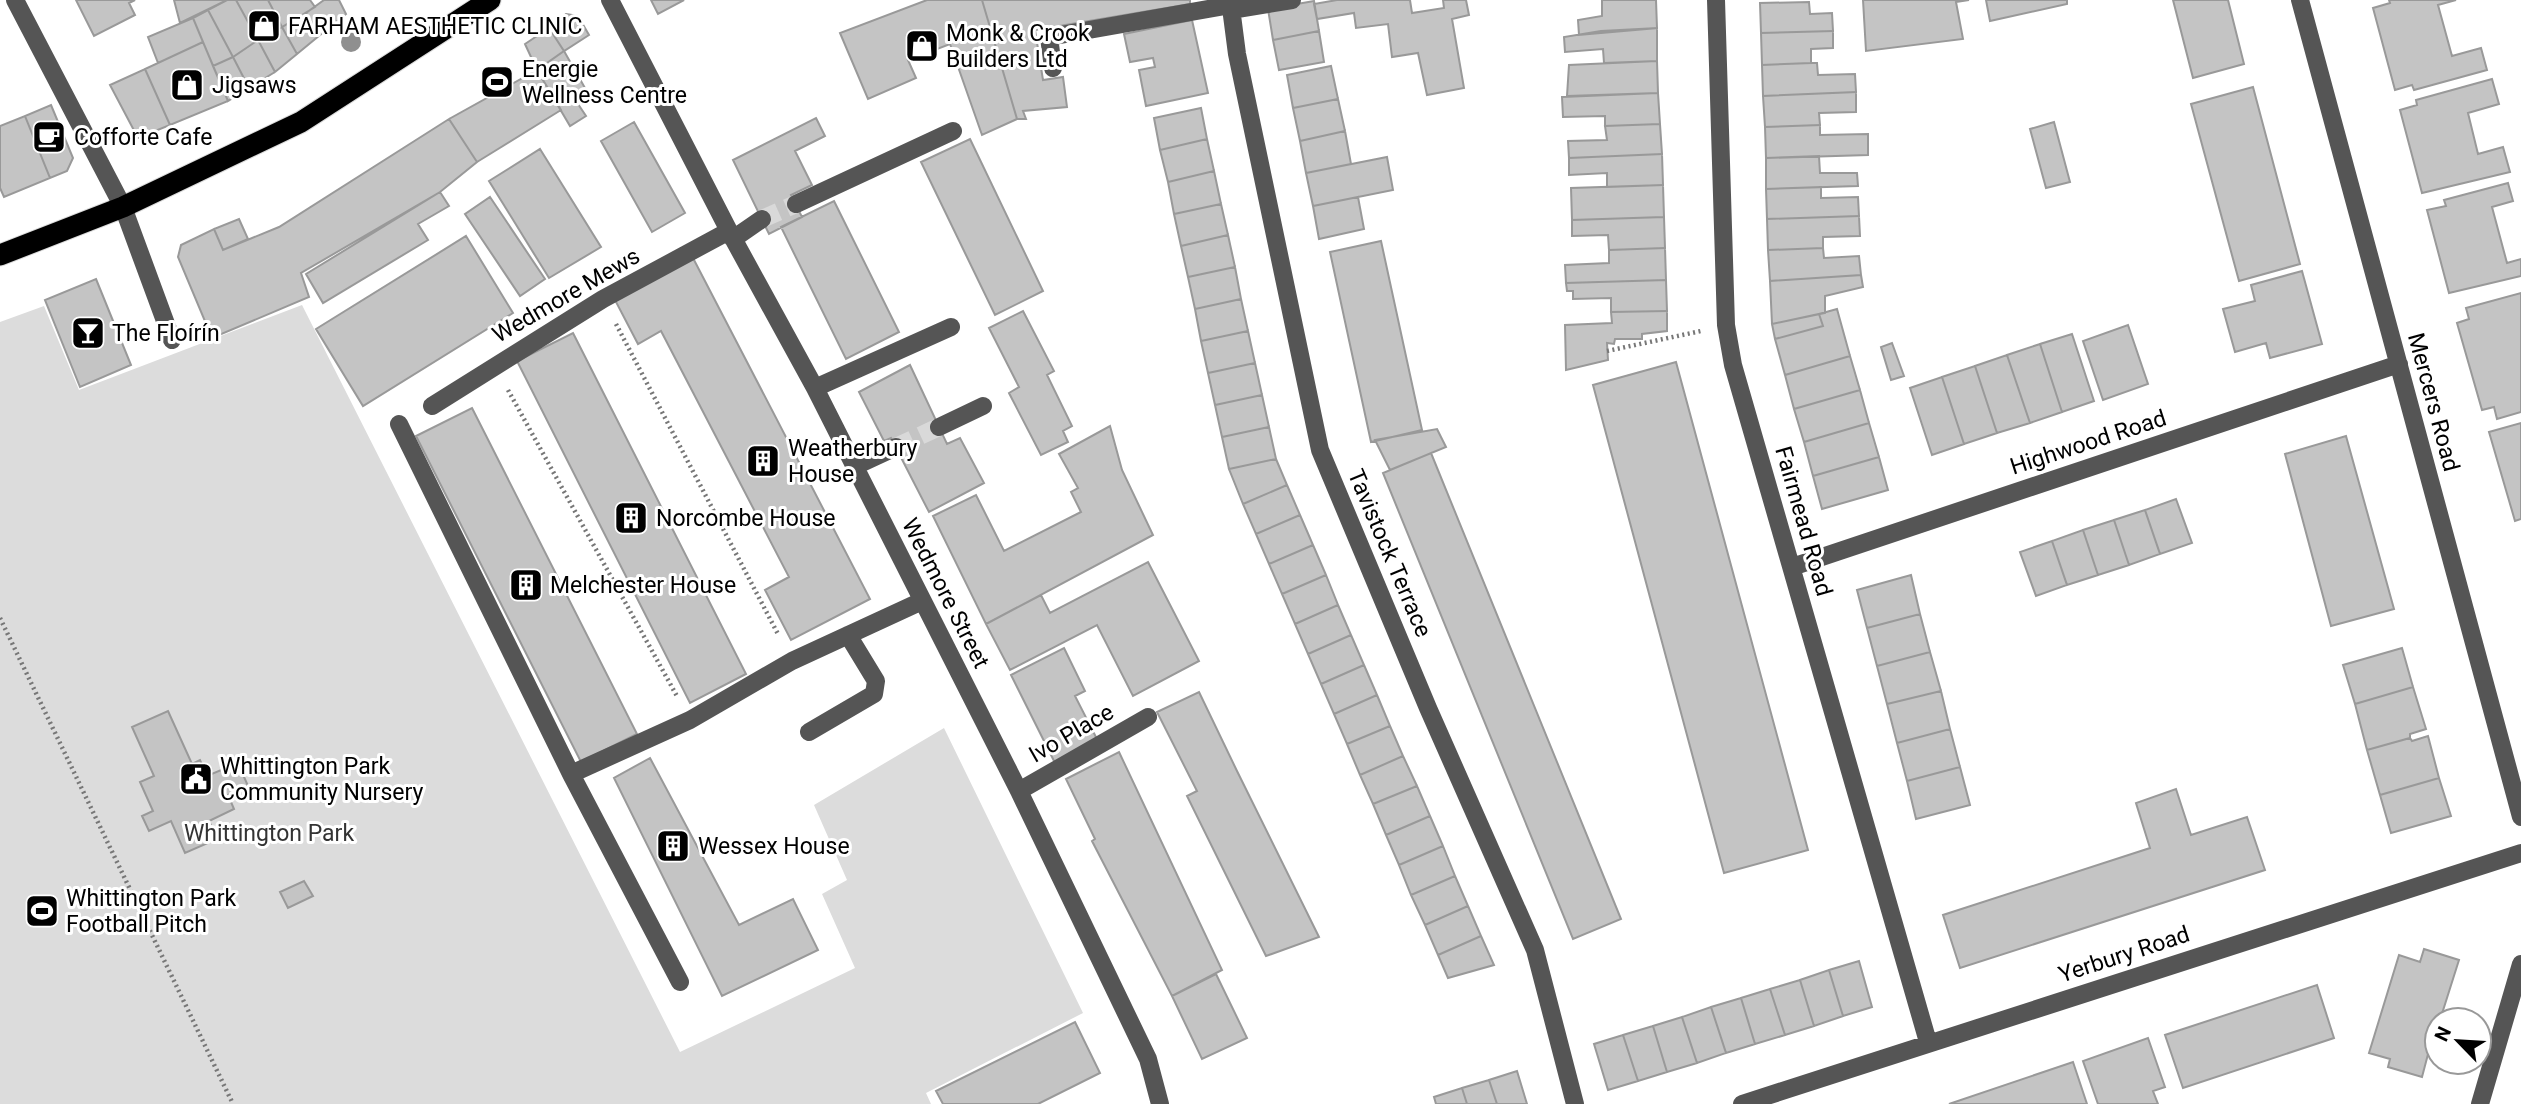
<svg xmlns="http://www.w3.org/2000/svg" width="2521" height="1104" font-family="Roboto,sans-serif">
  <rect width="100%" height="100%" fill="#fff"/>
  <path fill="#dcdcdc" d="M302,305L680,1052L855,968L822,894L847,880L814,805L944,728L1083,1013L926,1093L931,1104H0V322L44,306L79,390Z"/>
  <path fill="#c4c4c4" stroke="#999" stroke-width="2" d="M76,0H135L129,3L135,15L94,36Z
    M174,0H227L180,23Z
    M227,0H236L258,40L233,57L208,10Z
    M236,0H268L282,27L258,40Z
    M268,0H310L315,7L282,27Z
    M324,0H339L346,14L320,35L306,13Z
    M651,0H684L658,14Z
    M927,0H982L1017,119L982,135L950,44L908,60L916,78L868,99L840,33Z
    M982,0H1190V4L1035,30L1043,80L1063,77L1067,107L1023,111L1026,119H1017Z
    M1337,0H1410L1412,13L1444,8L1443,0H1466L1469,15L1452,19L1464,88L1427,95L1418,53L1392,57L1388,24L1356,28L1354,13L1317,19L1314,4Z
    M1602,0H1656L1657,28L1579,35L1578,20L1602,16Z
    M1863,0H1969L1956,2L1963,39L1866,51Z
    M1986,0H2067V4L1990,21Z
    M2173,0H2228L2244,64L2193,78Z
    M2389,0H2456L2438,5L2452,56L2481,48L2487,70L2414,90L2412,85L2395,90L2373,8L2390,3Z
    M1314,1L1319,31L1273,40L1268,9Z
    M1809,2L1810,14L1832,13L1833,31L1761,33L1760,3Z
    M208,10L233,57L213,66L193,18Z
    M306,13L320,35L297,54L282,27Z
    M566,14L578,16L589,35L564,51L549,28Z
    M193,18L203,42L158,63L148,37Z
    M1192,20L1208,93L1146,106L1139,70L1155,67L1153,58L1130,62L1124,34Z
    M282,27L297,54L275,72L258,40Z
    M549,28L564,51L537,70L525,44Z
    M1657,28V61L1604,63L1603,49L1565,52L1564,37L1601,31Z
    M1319,31L1324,62L1279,70L1273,40Z
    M1833,31V48L1811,49V63L1762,65L1761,33Z
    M258,40L275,72L249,88L233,57Z
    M203,42L228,101L170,125L145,69Z
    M564,51L585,88L574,98L586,116L570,126L537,70Z
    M233,57L249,88L228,101L213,66Z
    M1657,61L1658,93L1567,96L1569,65Z
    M1811,63H1817L1818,75L1855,74L1856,92L1763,96L1762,65Z
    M1331,66L1338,99L1293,108L1287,75Z
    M145,69L170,125L138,138L110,85Z
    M537,70L561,110L477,162L449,119Z
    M2492,79L2499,104L2468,113L2478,154L2503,147L2510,172L2422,193L2400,110L2417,105L2416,100Z
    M2253,87L2300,264L2239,281L2191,104Z
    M1856,92V112L1819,113L1820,125L1765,127L1763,96Z
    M1658,93L1660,124L1605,126V116L1563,117L1562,97Z
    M1338,99L1345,131L1300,141L1293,108Z
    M51,105L73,158L67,171L50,178L25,116Z
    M1201,108L1207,139L1160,150L1154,118Z
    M25,116L50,178L4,197L0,188V126Z
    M816,118L825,136L795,151L812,185L791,195L802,217L769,234L733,160Z
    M449,119L477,162L440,192L301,273L309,297L212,338L178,257L181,245L214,229L223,250L279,227Z
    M634,122L685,213L652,232L601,141Z
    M2054,122L2070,182L2046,188L2030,129Z
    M1660,124L1662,154L1569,158L1568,141L1607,140L1605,126Z
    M1820,125V135L1868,134V155L1766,158L1765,127Z
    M1345,131L1351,164L1306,173L1300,141Z
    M970,139L1043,291L995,315L921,162Z
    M1207,139L1214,171L1168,182L1160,150Z
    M540,149L601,247L549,278L489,181Z
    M1662,154L1663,185L1607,187V173L1569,175V158Z
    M1819,156L1820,173H1857L1858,186L1766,189V158Z
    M1387,157L1393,190L1313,206L1306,173Z
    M1214,171L1221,204L1174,214L1168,182Z
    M2508,183L2513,201L2492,207L2507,263L2521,259V276L2449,293L2427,210L2446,206L2444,200Z
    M1663,185L1664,217L1572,220L1571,188Z
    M1821,187V198L1858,197L1859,216L1767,219L1766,189Z
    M440,192L449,206L418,224L428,240L323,303L306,274Z
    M490,197L545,279L520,296L465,214Z
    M1358,197L1364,229L1319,239L1313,206Z
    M834,201L899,332L846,359L781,227Z
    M1221,204L1228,235L1181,246L1174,214Z
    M1859,216L1860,236L1823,237V248L1768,250L1767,219Z
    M1664,217L1665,248L1609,250L1608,235L1572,236V220Z
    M239,219L248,239L223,250L214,229Z
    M1228,235L1235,267L1188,277L1181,246Z
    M466,236L513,313L363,406L316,329Z
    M1381,241L1422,430L1371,442L1330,252Z
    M1665,248L1666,280L1566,283L1565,265L1609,263V250Z
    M1823,248L1824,258L1859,256L1861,275L1770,281L1768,250Z
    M693,258L870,599L791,640L765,590L789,577L661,331L638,344L615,300Z
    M1235,267L1241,299L1195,309L1188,277Z
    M2302,271L2322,344L2270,358L2266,343L2235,352L2223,309L2255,301L2251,285Z
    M1861,275L1863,287L1825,296V313L1772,324L1770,281Z
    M96,279L131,365L80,387L45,300Z
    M1666,280L1667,311L1611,312V298L1573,299V291H1567L1566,283Z
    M2521,293V412L2497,419L2494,407L2482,410L2457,323L2469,319L2466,308Z
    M1241,299L1248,331L1201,341L1195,309Z
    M1837,309L1850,356L1785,375L1775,339L1823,326L1819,314Z
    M1023,311L1054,371L1047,375L1072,426L1063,431L1068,442L1041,455L1009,393L1019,387L989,328Z
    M1667,311V331L1642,334V339H1615L1614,344L1607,343L1608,360L1566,370L1565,325L1612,323L1611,312Z
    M1819,314L1823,326L1775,339L1772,324Z
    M2128,325L2148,384L2103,400L2083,341Z
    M1248,331L1255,363L1208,373L1201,341Z
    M573,333L746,674L690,703L517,361Z
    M2072,334L2094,401L2062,412L2040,344Z
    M1892,343L1904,376L1891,380L1881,347Z
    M2040,344L2062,412L2030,423L2007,355Z
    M2007,355L2030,423L1997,433L1975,366Z
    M1850,356L1860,390L1794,409L1785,375Z
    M1676,362L1808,850L1724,873L1593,385Z
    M1255,363L1262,395L1215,405L1208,373Z
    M910,365L947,444L960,438L984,483L929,512L891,438L884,441L859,392Z
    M1975,366L1997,433L1964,444L1942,377Z
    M1942,377L1964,444L1932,455L1910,388Z
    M1860,390L1869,423L1804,442L1794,409Z
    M1262,395L1269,427L1222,437L1215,405Z
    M472,408L637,734L581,762L416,436Z
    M1869,423L1879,457L1813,476L1804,442Z
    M2521,423V519L2515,521L2489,432Z
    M1110,426L1122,470L1153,535L986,624L933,516L976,495L1004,551L1081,512L1071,492L1078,488L1059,454Z
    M1269,427L1276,459L1229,469L1222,437Z
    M1437,429L1446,447L1390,470L1375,440Z
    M2346,436L2394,609L2331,626L2285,454Z
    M1431,453L1621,919L1573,939L1383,473Z
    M1879,457L1888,490L1822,509L1813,476Z
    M1276,459L1287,485L1243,504L1229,469Z
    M1287,485L1300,515L1256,534L1243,504Z
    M2176,499L2192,543L2160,554L2145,510Z
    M2145,510L2160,554L2129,565L2114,520Z
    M1300,515L1313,545L1269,564L1256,534Z
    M2114,520L2129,565L2098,575L2083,530Z
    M2083,530L2098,575L2067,585L2052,541Z
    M2052,541L2067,585L2036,596L2020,552Z
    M1313,545L1326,575L1282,594L1269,564Z
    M1148,562L1199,661L1133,696L1097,625L1010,670L986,624L1041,595L1050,613Z
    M1326,575L1338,605L1295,624L1282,594Z
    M1911,575L1920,614L1867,628L1857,590Z
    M1338,605L1351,635L1308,654L1295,624Z
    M1920,614L1930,652L1877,666L1867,628Z
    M1351,635L1364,665L1321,684L1308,654Z
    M1064,648L1085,691L1075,696L1098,741L1055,763L1011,675Z
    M2402,648L2413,687L2355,704L2343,665Z
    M1930,652L1941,691L1887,704L1877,666Z
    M1364,665L1377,695L1334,714L1321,684Z
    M2413,687L2426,729L2410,734V738L2367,750L2355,704Z
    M1941,691L1950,729L1897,743L1887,704Z
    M1199,692L1237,771L1319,937L1266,956L1187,796L1197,791L1157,712Z
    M1377,695L1390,726L1347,744L1334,714Z
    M168,711L192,764L200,760L207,776L238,763L248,786L228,795L234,809L209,821L217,839L185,853L171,821L149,831L142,816L153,811L140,782L154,776L132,727Z
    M1390,726L1403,756L1360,775L1347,744Z
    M1950,729L1960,767L1907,781L1897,743Z
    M2428,736L2439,778L2380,795L2367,750L2410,738L2412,741Z
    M1119,752L1222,970L1172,996L1092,841L1095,839L1066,779Z
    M1403,756L1417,786L1373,804L1360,775Z
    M650,758L739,925L793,899L818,950L722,996L614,778Z
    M1960,767L1970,805L1916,819L1907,781Z
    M2439,778L2451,816L2391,833L2380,795Z
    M1417,786L1430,816L1386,835L1373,804Z
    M2176,789L2191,835L2247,817L2265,870L1960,968L1943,915L2150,848L2136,803Z
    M1430,816L1443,846L1399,865L1386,835Z
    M1443,846L1455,876L1411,895L1399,865Z
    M1455,876L1468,906L1425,925L1411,895Z
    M304,881L313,896L288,908L280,892Z
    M1468,906L1481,936L1438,955L1425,925Z
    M1481,936L1494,965L1448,978L1438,955Z
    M2424,949L2459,960L2440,1020H2437L2422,1077L2388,1067L2390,1059L2369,1053L2399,955L2420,962Z
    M1859,961L1872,1007L1843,1016L1829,970Z
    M1829,970L1843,1016L1814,1026L1800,980Z
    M1216,974L1247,1038L1202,1059L1172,996Z
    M1800,980L1814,1026L1785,1035L1770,989Z
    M2317,985L2334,1038L2183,1088L2165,1035Z
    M1770,989L1785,1035L1755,1044L1741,998Z
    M1741,998L1755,1044L1726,1053L1711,1007Z
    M1711,1007L1726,1053L1697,1063L1682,1017Z
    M1682,1017L1697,1063L1667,1072L1653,1026Z
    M1075,1022L1100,1073L1038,1104H943L936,1091Z
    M1653,1026L1667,1072L1638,1081L1623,1035Z
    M1623,1035L1638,1081L1608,1090L1594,1044Z
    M2148,1038L2165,1087L2153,1091L2158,1104H2098L2083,1061Z
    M2073,1062L2087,1104H1949Z
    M1517,1071L1527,1104H1497L1489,1080Z
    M1489,1080L1497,1104H1467L1462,1088Z
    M1462,1088L1467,1104H1436L1434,1097Z"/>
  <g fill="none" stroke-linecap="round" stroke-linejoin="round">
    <path stroke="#d9d9d9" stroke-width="18" stroke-dasharray="18 9" stroke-linecap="butt" d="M762,219L796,204
      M896,447L939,427"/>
    <defs>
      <path id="highway" d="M0,255L123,207L301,122L490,0"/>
    </defs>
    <use href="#highway" stroke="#dbdbdb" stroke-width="23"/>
    <path stroke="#777" stroke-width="4.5" stroke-dasharray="2 3.5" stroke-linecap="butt" d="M616,324L779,636
      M1607,351L1701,331
      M508,390L678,698
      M0,618L233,1104"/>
    <path stroke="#555" stroke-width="18" d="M15,0L123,207L172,340
      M610,0L729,231L815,388L1019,791L1148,1059L1160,1104
      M1230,0L1237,54L1320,450L1428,708L1535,950L1575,1104
      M1716,0L1726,325L1733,365L1928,1042
      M2300,0L2521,817
      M1231,10L1292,0
      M1053,68L1049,37L1231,5
      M796,204L953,131
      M733,239L762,219
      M815,388L951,327
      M432,406L603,299L729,231
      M399,424L571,774L680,982
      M939,427L983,406
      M855,466L896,447
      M1792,567L2399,364
      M809,732L874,694L876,681L848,635
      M571,774L690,720L792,661L922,601
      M1019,791L1148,717
      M1742,1104L2521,853
      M2480,1104L2521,964"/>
    <use href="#highway" stroke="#000" stroke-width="21"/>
  </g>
  <circle fill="#8f8f8f" cx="351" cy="42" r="10"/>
  <defs>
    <symbol id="shop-square" viewBox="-11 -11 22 22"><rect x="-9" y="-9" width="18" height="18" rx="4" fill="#000" stroke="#fff"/><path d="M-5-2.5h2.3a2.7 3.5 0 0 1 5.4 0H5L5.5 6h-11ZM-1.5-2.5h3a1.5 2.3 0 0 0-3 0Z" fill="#fff"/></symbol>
    <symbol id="stadium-square" viewBox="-11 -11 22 22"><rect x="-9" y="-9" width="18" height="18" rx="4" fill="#000" stroke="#fff"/><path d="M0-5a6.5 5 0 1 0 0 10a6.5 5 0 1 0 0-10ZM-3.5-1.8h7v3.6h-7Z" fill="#fff"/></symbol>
    <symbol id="cafe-square" viewBox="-11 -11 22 22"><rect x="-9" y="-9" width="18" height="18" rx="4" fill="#000" stroke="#fff"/><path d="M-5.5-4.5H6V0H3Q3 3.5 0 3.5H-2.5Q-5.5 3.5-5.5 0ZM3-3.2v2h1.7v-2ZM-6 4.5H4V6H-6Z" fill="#fff"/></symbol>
    <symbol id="bar-square" viewBox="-11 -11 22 22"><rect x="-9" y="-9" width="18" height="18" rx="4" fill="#000" stroke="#fff"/><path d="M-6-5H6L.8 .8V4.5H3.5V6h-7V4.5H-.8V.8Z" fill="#fff"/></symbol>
    <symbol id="building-square" viewBox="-11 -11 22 22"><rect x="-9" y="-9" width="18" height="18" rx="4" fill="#000" stroke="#fff"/><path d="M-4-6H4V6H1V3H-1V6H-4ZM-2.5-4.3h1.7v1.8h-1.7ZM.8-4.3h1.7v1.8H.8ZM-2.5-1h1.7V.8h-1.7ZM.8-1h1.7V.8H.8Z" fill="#fff"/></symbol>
    <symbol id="civic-square" viewBox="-11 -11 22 22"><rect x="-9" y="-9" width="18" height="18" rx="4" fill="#000" stroke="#fff"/><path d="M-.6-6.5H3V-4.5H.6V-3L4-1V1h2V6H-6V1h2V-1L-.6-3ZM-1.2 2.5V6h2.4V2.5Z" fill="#fff"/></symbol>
  </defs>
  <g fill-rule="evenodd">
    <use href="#shop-square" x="245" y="7" width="38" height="38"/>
    <use href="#shop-square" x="903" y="27" width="38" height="38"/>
    <use href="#stadium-square" x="478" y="63" width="38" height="38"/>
    <use href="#shop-square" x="168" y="66" width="38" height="38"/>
    <use href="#cafe-square" x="30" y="118" width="38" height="38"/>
    <use href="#bar-square" x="69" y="314" width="38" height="38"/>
    <use href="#building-square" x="744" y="442" width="38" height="38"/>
    <use href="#building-square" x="612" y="499" width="38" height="38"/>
    <use href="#building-square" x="507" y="566" width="38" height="38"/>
    <use href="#civic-square" x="177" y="760" width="38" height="38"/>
    <use href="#building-square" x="654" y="827" width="38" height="38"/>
    <use href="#stadium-square" x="23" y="892" width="38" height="38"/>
  </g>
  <g text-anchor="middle" stroke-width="6" stroke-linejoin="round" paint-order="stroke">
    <g font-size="23" fill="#000" stroke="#fff" text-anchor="start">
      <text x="288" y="34">FARHAM AESTHETIC CLINIC</text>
      <text x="946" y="41">Monk &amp; Crook<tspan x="946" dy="26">Builders Ltd</tspan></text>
      <text x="522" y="77">Energie<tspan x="522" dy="26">Wellness Centre</tspan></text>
      <text x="212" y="93">Jigsaws</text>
      <text x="74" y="145">Cofforte Cafe</text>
      <text x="112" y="341">The Floírín</text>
      <text x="788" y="456">Weatherbury<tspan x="788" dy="26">House</tspan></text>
      <text x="656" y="526">Norcombe House</text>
      <text x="550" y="593">Melchester House</text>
      <text x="220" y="774">Whittington Park<tspan x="220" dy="26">Community Nursery</tspan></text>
      <text x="698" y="854">Wessex House</text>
      <text x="66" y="906">Whittington Park<tspan x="66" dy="26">Football Pitch</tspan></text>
    </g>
    <g font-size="23" fill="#000" stroke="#fff">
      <text transform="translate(566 295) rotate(-30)" y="8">Wedmore Mews</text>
      <text transform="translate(2434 402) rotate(75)" y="8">Mercers Road</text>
      <text transform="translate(2088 442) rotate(-18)" y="8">Highwood Road</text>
      <text transform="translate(1804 521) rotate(74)" y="8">Fairmead Road</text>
      <text transform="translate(1390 553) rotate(67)" y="8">Tavistock Terrace</text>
      <text transform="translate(946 593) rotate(63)" y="8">Wedmore Street</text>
      <text transform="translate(1071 733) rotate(-30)" y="8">Ivo Place</text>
      <text transform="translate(2124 954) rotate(-18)" y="8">Yerbury Road</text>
    </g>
    <g font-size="23" fill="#333" stroke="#fff">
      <text x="269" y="841">Whittington Park</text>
    </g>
  </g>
  <g transform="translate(2458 1041) rotate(295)"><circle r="33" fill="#ffffff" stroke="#999999" stroke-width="2"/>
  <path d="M0-5L12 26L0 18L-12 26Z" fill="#000000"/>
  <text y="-10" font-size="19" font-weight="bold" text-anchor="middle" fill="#000000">N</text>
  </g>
</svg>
